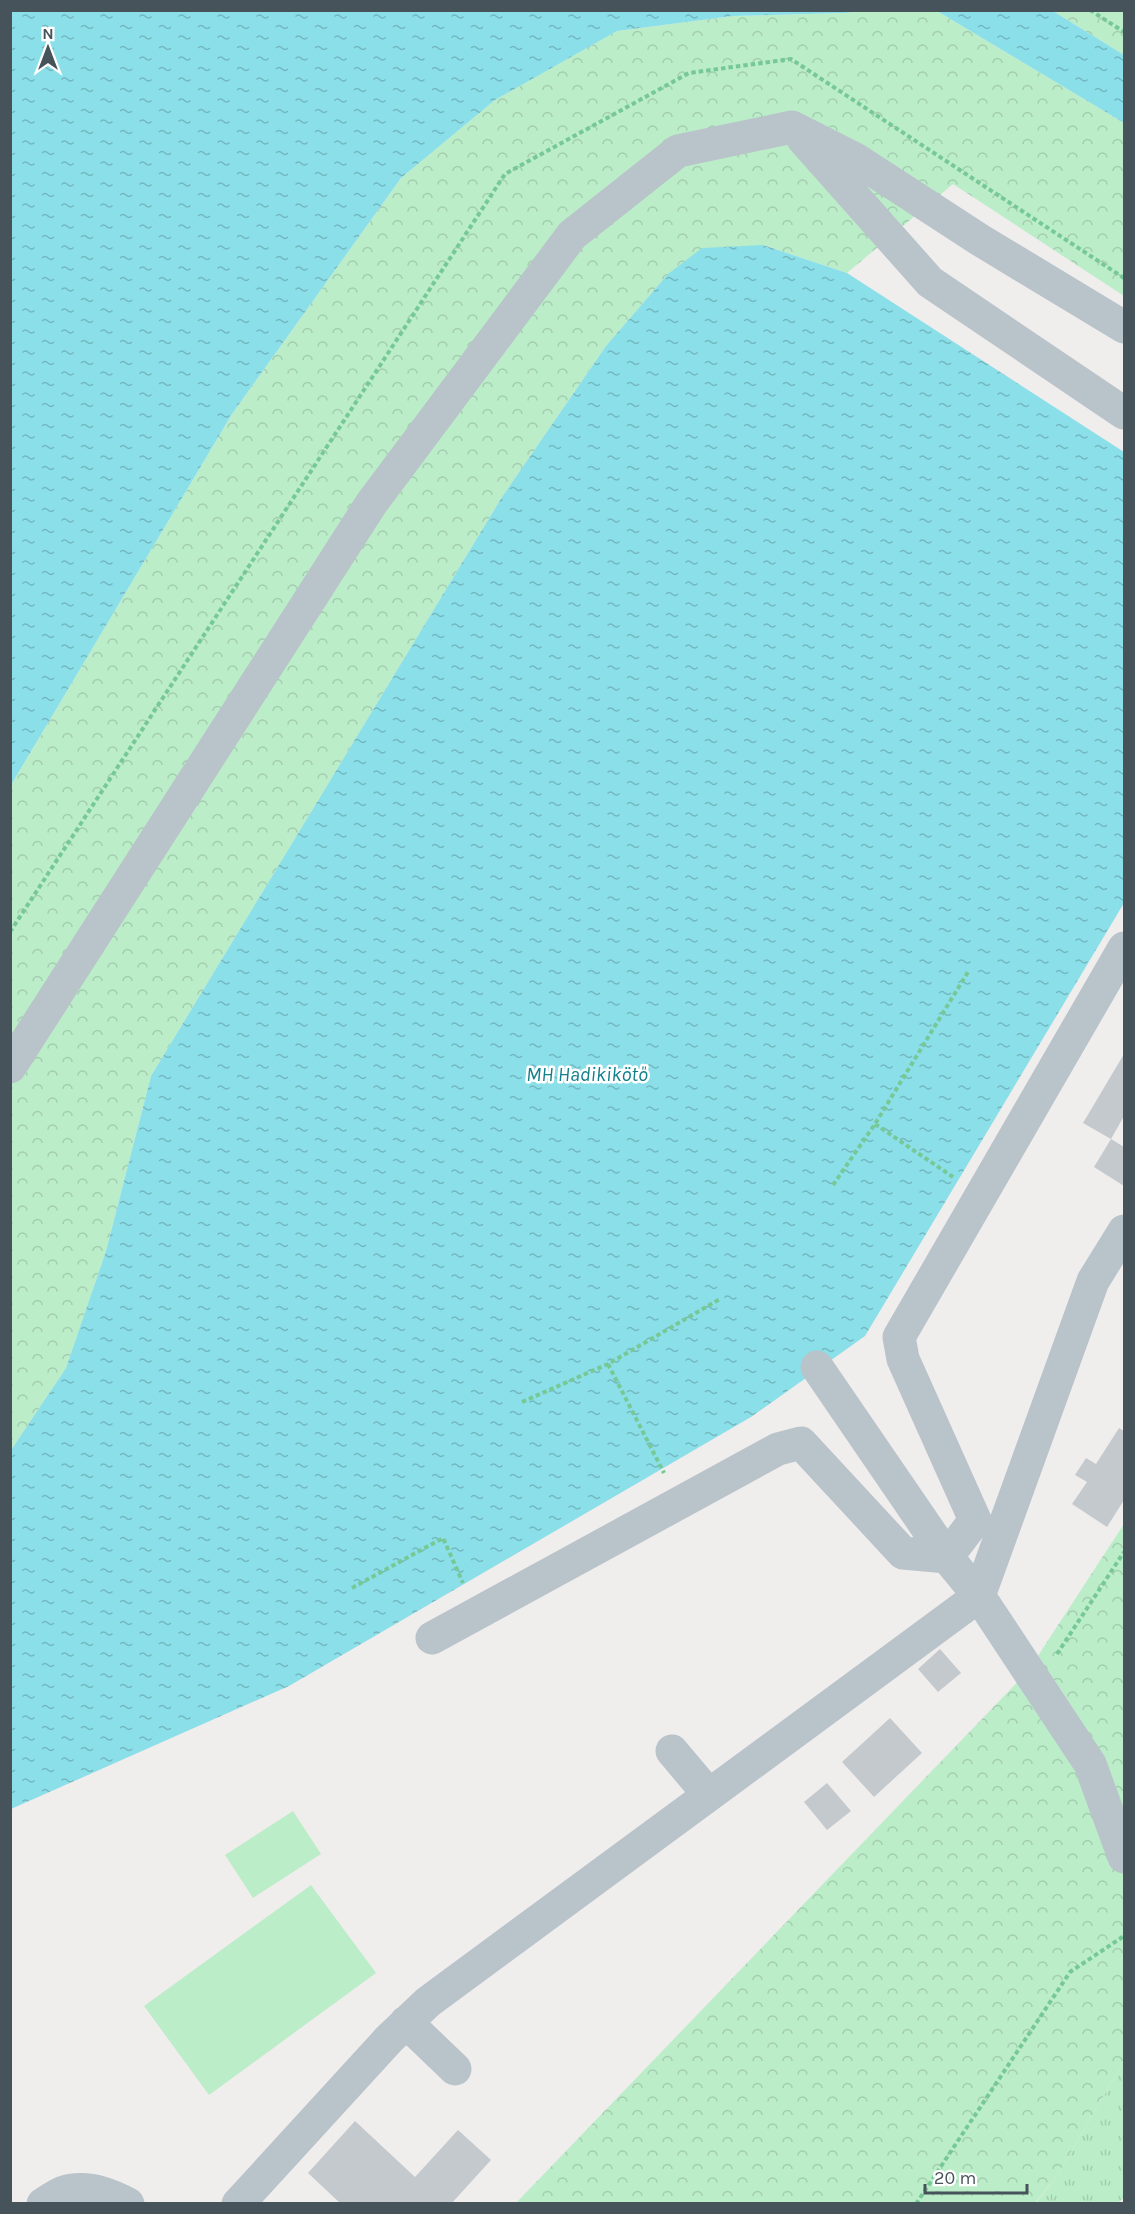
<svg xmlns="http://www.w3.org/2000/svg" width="1135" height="2214" font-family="Karla,sans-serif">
  <defs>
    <pattern id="grass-tufts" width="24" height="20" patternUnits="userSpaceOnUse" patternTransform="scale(1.5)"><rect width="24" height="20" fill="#bcedc9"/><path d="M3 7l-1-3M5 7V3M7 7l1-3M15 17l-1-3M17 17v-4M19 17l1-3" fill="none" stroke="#a3cdaf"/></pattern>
    <pattern id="forest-crowns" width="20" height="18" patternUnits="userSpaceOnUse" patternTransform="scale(1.5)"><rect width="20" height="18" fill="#bcedc9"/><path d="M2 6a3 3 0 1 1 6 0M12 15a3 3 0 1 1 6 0" fill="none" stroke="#a3cdaf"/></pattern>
    <pattern id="water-ripples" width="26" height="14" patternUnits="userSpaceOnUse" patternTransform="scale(1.5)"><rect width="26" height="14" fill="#8bdfe8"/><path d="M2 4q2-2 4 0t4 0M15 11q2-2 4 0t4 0" fill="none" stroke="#73b7bf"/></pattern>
  </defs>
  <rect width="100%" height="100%" fill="#f0eded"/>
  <path fill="url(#grass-tufts)" d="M1124,2061V2198L1117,2203L1035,2204L1057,2176Z"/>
  <path fill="url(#forest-crowns)" d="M861,10L937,11L1124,123V296L953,184L847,273L763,245L668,274L606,346L502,497L151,1076L106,1251L66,1368L11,1450V785L232,414L401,178L495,100L617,31L733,16L844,13Z
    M1053,11H1124V55Z
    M1124,1524V2061L1057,2176L1035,2203L515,2204L1028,1671Z"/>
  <path fill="#bcedc9" d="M293,1811L321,1854L253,1898L225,1855Z
    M311,1885L376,1973L209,2095L144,2006Z"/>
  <path fill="url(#water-ripples)" d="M11,10H861V11L844,13L733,16L617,31L495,100L401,178L232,414L11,785Z
    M937,11H1053L1124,55V123Z
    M763,245L847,273L1124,452V903L865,1336L751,1417L289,1686L11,1809V1450L66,1368L106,1251L151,1076L502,497L606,346L668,274L702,248Z"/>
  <path fill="#c4c9cd" d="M1124,1054V1116L1111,1139L1083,1123Z
    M1111,1139L1124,1147V1186L1094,1167Z
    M1119,1428L1124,1431V1500L1107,1527L1072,1504L1087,1482L1075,1475L1086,1458L1096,1464Z
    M940,1649L961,1673L938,1692L918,1669Z
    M890,1718L922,1753L874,1797L842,1762Z
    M827,1783L851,1811L827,1830L804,1802Z
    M355,2121L415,2177L458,2130L491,2160L451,2204H341L308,2173Z"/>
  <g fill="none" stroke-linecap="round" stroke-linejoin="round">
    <path stroke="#76c996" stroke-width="4" stroke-dasharray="4.5 3" stroke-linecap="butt" d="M1090,10L1124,32
      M10,932L505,174L689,73L791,59L1124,278
      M875,1124L953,1177
      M833,1185L875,1124L968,972
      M608,1364L664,1473
      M522,1402L608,1364L720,1299
      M352,1588L443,1538L463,1583
      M1057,1654L1124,1552
      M916,2204L1070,1972L1124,1936"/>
    <path stroke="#b9c3ca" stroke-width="33" d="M803,139L930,282L1124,413
      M10,1067L371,504L572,235L678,151L792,127L857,160L980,240L1124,327
      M817,1367L947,1557L979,1596L1090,1764L1124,1857
      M432,1638L778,1449L801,1443L903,1553L947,1557L975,1520L903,1359L899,1337L1124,948
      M672,1751L709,1795
      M406,2022L455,2069
      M43,2204C50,2200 57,2194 64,2192C86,2185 110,2194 128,2204
      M238,2204L389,2039L428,2002L979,1596L1093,1281L1124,1231"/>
  </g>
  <g text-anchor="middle" stroke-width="5" stroke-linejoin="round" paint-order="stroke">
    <g font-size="20" font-style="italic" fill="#11808c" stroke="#fff">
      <text x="587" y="1081">MH Hadikikötő</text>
    </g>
  </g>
  <rect width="1135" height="2214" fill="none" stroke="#46535a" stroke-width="24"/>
  <g transform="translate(48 48)" stroke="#ffffff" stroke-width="4.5" paint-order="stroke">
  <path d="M0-4.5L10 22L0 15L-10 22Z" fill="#46535a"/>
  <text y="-9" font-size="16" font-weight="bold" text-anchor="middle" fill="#46535a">N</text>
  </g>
  <path d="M925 2184v9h102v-9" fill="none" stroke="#46535a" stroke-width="3"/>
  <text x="934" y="2184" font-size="18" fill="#46535a" stroke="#ffffff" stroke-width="4.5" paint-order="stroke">20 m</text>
</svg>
